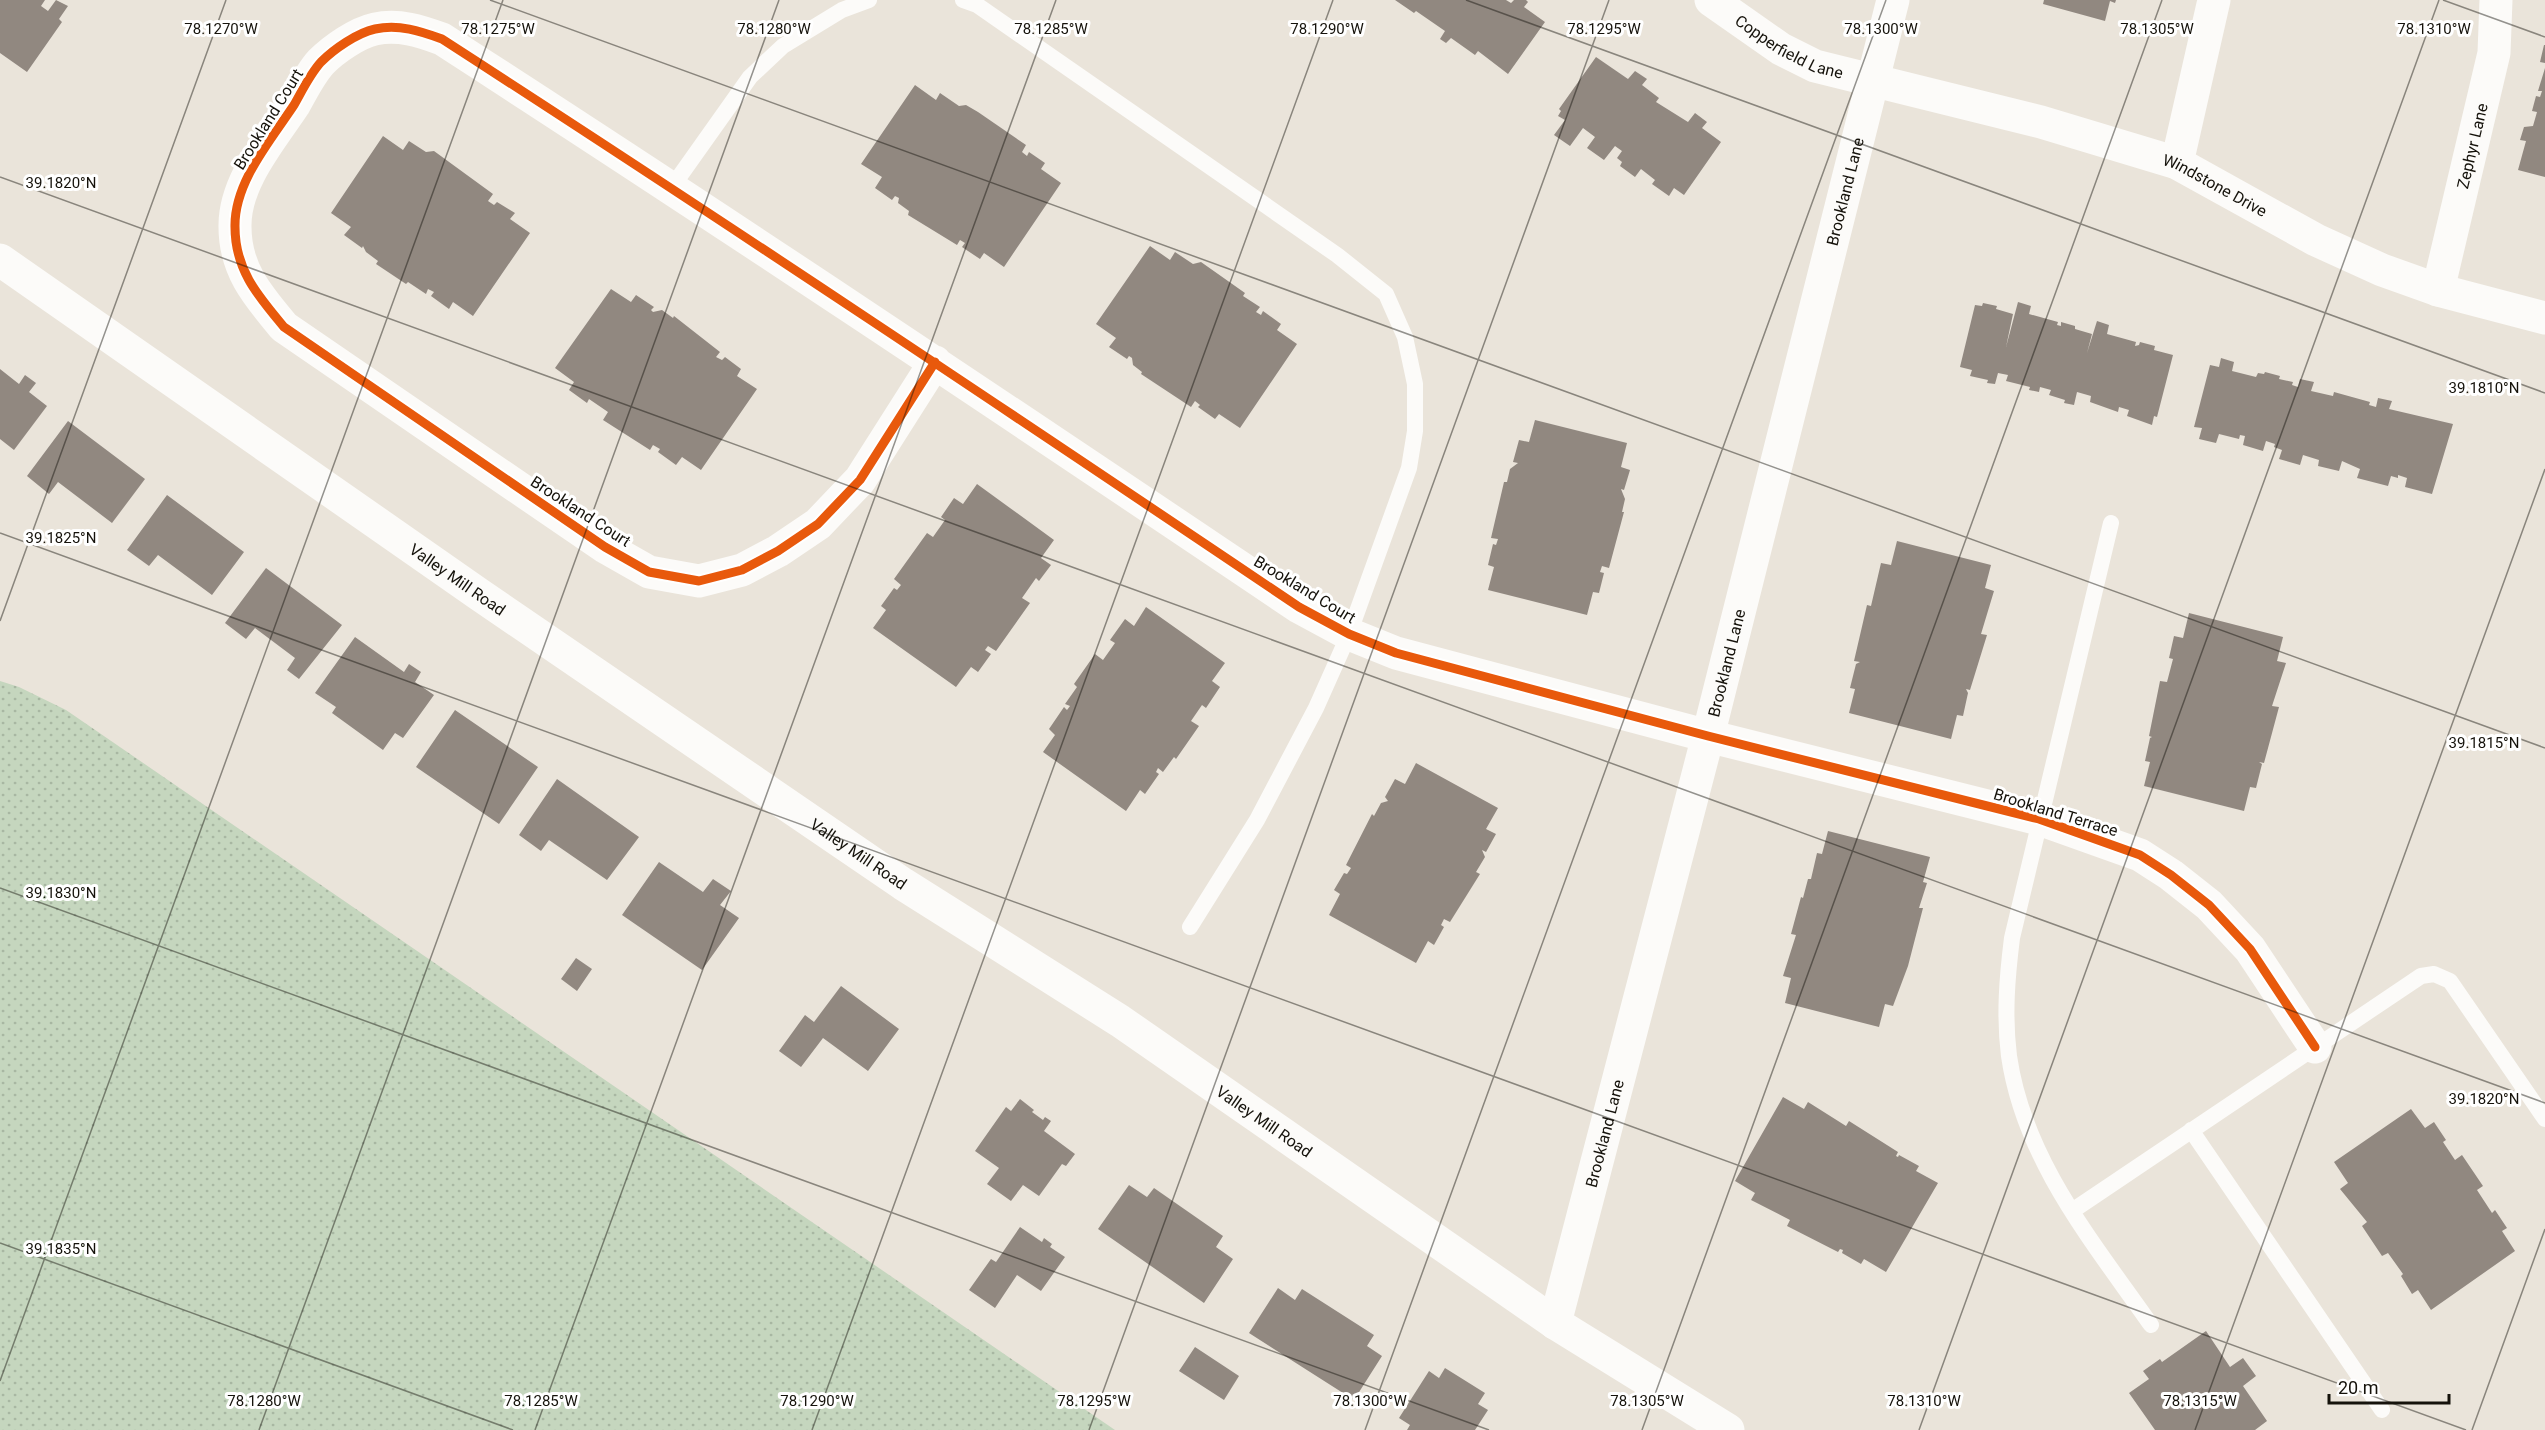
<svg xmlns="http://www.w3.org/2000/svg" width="2545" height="1430" font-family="Roboto,sans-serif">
  <defs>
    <pattern id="grass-dots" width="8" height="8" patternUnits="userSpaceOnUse" patternTransform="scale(1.5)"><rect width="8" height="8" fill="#c5d6be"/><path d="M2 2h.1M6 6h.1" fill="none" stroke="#a8b7a2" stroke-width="1.8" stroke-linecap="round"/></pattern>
  </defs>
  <rect width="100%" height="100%" fill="#eae4da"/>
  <path fill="url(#grass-dots)" d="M0,681L19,687L66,710L1115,1430H0Z"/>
  <path fill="#918880" d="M0,0H45L41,6L48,11L56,0L68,6L59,19L62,22L27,72L0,53Z
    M1395,0H1506L1511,3L1514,0H1526L1528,2L1524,7L1545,22L1508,74L1478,51L1475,55L1451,38L1446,43L1440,39L1445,31L1416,11L1414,13Z
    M2044,0H2116L2115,3L2110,1L2105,21L2043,4Z
    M2544,45H2545V63L2540,62Z
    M1596,57L1628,79L1635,71L1647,79L1642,85L1659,98L1656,102L1688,122L1695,113L1707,122L1702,128L1721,142L1684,195L1674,188L1669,196L1652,184L1655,180L1641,169L1635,177L1620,166L1622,162L1617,158L1622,151L1615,146L1604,160L1587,148L1595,137L1583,128L1570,146L1554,135L1565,120L1558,116L1561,111L1559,109Z
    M2545,68V177L2518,170L2526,141L2520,140L2524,127L2533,126L2537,112L2532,111L2536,96L2540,97L2542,91H2538Z
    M915,85L936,100L940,93L959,106L966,105L978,112L1026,145L1022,152L1027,156L1029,152L1045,163L1041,169L1061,183L1004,267L984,253L980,259L962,247L965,243L960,240L957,245L908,215L909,211L898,203L899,198L895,196L892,200L875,188L882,177L861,164Z
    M383,136L403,150L409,141L426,152L434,151L493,194L488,201L494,205L497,202L515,213L510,219L530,233L473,316L453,302L449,309L431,296L434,292L428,289L426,294L408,282L406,284L376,264L378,261L366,252L363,246L362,248L344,235L351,227L331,213Z
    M1150,246L1170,260L1175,252L1193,264L1201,262L1245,293L1243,296L1260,307L1256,312L1261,315L1263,311L1281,324L1277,330L1297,344L1240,428L1219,414L1215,419L1198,407L1200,405L1195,401L1191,407L1141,374L1142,372L1133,365L1132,358L1129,356L1127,359L1109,347L1116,338L1096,324Z
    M611,289L631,302L636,295L654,307L651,310L653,312L662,310L673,318L674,316L720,352L716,357L722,360L725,357L741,369L737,376L757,389L701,470L682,457L676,465L658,452L660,449L653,445L650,450L603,420L608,412L589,399L587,403L569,390L574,382L555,368Z
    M2018,302L2031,306L2029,314L2058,322L2057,325L2061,326V322L2075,326V329L2092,334L2087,353L2097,321L2109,325L2107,334L2136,342L2135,346L2139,345L2140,342L2155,346L2154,350L2173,355L2157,417L2154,416L2152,425L2127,416L2129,410L2119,407L2118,412L2090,402L2091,396L2077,392L2074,405L2064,403L2065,400L2049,395L2051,390L2040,387L2039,392L2029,390L2030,387L2006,381L2008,375L1998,373L1995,384L1987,383L1988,380L1970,376L1972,370L1960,367L1975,305L1982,306L1983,303L1997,306L1996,309L2013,314L2006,347Z
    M2221,358L2234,362L2232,371L2256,377L2258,373L2264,374L2265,372L2280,376L2279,379L2293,382L2292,385L2298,387L2300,379L2314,382L2311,391L2333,396L2334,392L2370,402L2369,405L2376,407L2378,398L2392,401L2389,409L2453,424L2432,494L2405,487L2407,478L2398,475V478L2391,476L2388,486L2357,478L2360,469L2342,461L2339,471L2318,466L2319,460L2303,455L2300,465L2279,459L2282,450L2274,447L2275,444L2266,441L2263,451L2243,445L2245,436L2240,435L2239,439L2219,434L2216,443L2199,439L2202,428L2194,427L2210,365L2219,367Z
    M0,369L19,384L25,375L36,383L29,392L47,406L14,450L0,439Z
    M1535,420L1627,443L1621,467L1630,470L1624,490L1621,489L1625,499L1622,512H1624L1609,568L1602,566L1600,572L1604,573L1599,593L1593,592L1587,615L1488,590L1494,567L1488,565L1493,544L1496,545L1498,539L1491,538L1504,482H1507L1510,469L1518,463L1513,462L1519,440L1529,442Z
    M68,421L145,479L112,523L58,482L49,494L27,476Z
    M977,484L1054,540L1041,558L1051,565L1039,581L1036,578L1022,598L1030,603L996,651L988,646L985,650L991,654L978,672L971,667L956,687L873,628L886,610L881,606L894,588L897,590L901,585L894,579L927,533L933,537L945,520L941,517L954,498L963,504Z
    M167,495L244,552L212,595L158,555L149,566L127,550Z
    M1897,541L1991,565L1985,588L1994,591L1981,634L1987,635L1970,690L1966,689L1968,693L1963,716L1957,715L1951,739L1849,713L1855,689L1850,688L1856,664L1860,662L1854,661L1867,605L1871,606L1881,563L1891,565Z
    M266,568L342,625L299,679L287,670L295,658L255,628L246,639L225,623Z
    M1146,607L1225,663L1212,681L1220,687L1206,708L1202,705L1191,721L1199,726L1176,759L1174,757L1163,772L1158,768L1156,772L1159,774L1145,794L1140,790L1126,811L1043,752L1055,735L1049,729L1064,707L1067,710L1070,706L1065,704L1077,687L1074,684L1095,654L1103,660L1115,643L1110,640L1125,619L1134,626Z
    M2189,613L2283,637L2277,661L2286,663L2272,706L2279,707L2264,763L2259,762L2262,764L2256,788L2250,787L2244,811L2144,786L2150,762L2145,761L2150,738L2152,737L2149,736L2160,681L2167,682L2173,659L2169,658L2174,636L2183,638Z
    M355,637L404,672L409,664L421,672L415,682L434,695L403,738L395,733L383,750L332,713L336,707L315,693Z
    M455,710L538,767L499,824L416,767Z
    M1416,763L1498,808L1486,829L1496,834L1486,852L1482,850L1485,857L1476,872L1480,874L1450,922L1444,919L1441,925L1444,927L1434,945L1428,941L1416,963L1329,915L1340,894L1334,890L1344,873L1347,874L1351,868L1346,865L1372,814L1374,816L1381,803L1388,801L1385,797L1395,779L1405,784Z
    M557,779L639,837L607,880L549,840L541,851L519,835Z
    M1828,831L1930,857L1923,882L1927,883L1919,908H1923L1908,966L1893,1006L1885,1004L1879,1027L1785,1003L1791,978L1783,976L1796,935L1791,934L1801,897L1803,898L1808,879H1811L1817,853L1822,854Z
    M659,862L703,892L713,879L731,891L720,905L739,918L702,970L622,915Z
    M576,958L592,969L577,991L561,979Z
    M841,986L899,1029L868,1071L823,1038L801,1067L779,1051L805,1015L814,1022Z
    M1783,1097L1804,1109L1808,1102L1846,1126L1849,1121L1898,1152L1896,1156L1898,1157L1899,1155L1919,1166L1916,1171L1938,1183L1886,1272L1864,1259L1861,1264L1842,1253L1843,1250L1840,1249L1838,1252L1787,1226L1790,1220L1751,1200L1755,1193L1735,1181Z
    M1020,1099L1034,1110L1032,1112L1043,1120L1045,1117L1051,1121L1044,1131L1075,1154L1066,1166L1062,1164L1039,1196L1023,1185L1011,1201L987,1184L999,1168L975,1151L1006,1107L1011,1111Z
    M2411,1109L2425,1128L2434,1122L2446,1140L2443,1142L2455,1160L2462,1155L2483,1186L2477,1190L2492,1213L2495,1210L2507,1228L2502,1231L2515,1251L2431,1310L2418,1290L2412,1294L2401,1276L2403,1274L2388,1253L2382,1256L2362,1226L2367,1222L2340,1189L2348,1183L2334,1162Z
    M1129,1185L1147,1197L1154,1188L1223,1236L1216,1247L1233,1259L1204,1303L1098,1229Z
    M1020,1227L1042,1242L1044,1238L1052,1244L1050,1247L1065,1257L1041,1291L1017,1275L995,1308L969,1290L991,1259L996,1262Z
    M1278,1288L1295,1300L1302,1289L1374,1335L1367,1346L1382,1356L1354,1400L1249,1333Z
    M2206,1331L2230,1367L2243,1358L2256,1376L2243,1386L2267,1421L2255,1430H2155L2129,1393L2149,1379L2143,1371L2160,1359L2162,1362Z
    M1195,1347L1239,1376L1224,1400L1179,1371Z
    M1445,1368L1485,1393L1478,1404L1488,1410L1475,1430H1407L1410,1425L1399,1418L1429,1371L1439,1378Z"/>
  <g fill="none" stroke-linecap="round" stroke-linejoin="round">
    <path stroke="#fcfbf9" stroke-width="16" d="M963,0L977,5L1337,255L1386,294L1405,337L1415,384V431L1409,468L1349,634L1316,708L1257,820L1190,927
      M672,187L750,77L783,46L842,10L869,0
      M2111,523L2012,938C2007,978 2004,1016 2009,1056C2024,1160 2093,1242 2151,1325
      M2191,1130L2382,1410
      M2072,1211L2421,976L2434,974L2450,981L2545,1119"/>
    <g stroke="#fcfbf9" stroke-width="33">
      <path id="s1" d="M1711,0L1781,49L1815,66L2041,122L2177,163L2316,240L2382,270L2438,290L2545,318"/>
      <path d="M2177,163L2214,0"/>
      <path id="s2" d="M2438,290L2494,53L2496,0"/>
      <path d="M935,362L860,480L818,524L778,551L742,570L699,581L649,572L605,547L284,327C258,296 235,270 235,227C234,182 271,140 294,105C302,91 310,74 321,62C334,49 357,33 375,29C399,24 420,31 442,39C730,225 1015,416 1299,607L1349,634L1396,653L1708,736L2039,819L2140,855L2171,875L2209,905L2250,949L2315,1047"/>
      <path id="s3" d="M1555,1323L1708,736L1893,0"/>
    </g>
    <path stroke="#fcfbf9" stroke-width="33" id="s4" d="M0,260L480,595L903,884L1120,1021L1555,1323L1728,1430"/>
    <defs>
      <path id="cycleway" d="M935,362L860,480L818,524L778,551L742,570L699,581L649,572L605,547L284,327C258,296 235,270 235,227C234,182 271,140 294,105C302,91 310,74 321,62C334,49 357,33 375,29C399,24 420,31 442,39C730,225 1015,416 1299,607L1349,634L1396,653L1708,736L2039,819L2140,855L2171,875L2209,905L2250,949L2315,1047"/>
    </defs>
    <use href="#cycleway" stroke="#fff" stroke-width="13"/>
    <use href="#cycleway" stroke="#e8590c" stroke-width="9"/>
  </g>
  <path fill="none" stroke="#15120b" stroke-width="1.5" stroke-opacity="0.45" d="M490,0L2545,748M1466,0L2545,393M2443,0L2545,37M0,177L2545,1103M0,533L2466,1430M0,621L226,0M0,888L1489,1430M0,1243L513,1430M0,1381L503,0M259,1430L779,0M535,1430L1056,0M812,1430L1333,0M1089,1430L1609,0M1365,1430L1886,0M1642,1430L2162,0M1919,1430L2439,0M2195,1430L2545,469M2472,1430L2545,1229"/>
  <g text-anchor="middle" stroke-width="6" stroke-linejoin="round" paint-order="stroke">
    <g font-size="16" fill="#15120b" stroke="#fff">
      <text dy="6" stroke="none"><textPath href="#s1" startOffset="92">Copperfield Lane</textPath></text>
      <text transform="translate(268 119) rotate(-58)" y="6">Brookland Court</text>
      <text dy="6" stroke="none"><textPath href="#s2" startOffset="148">Zephyr Lane</textPath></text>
      <text dy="6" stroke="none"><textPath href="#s1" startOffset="542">Windstone Drive</textPath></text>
      <text dy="6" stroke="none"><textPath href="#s3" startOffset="1168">Brookland Lane</textPath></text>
      <text transform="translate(581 511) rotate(33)" y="6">Brookland Court</text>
      <text dy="6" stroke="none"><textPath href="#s4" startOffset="558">Valley Mill Road</textPath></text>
      <text transform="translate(1305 589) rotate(31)" y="6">Brookland Court</text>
      <text dy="6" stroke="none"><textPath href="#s3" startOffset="682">Brookland Lane</textPath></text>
      <text transform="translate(2056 812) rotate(17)" y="6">Brookland Terrace</text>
      <text dy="6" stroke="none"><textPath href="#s4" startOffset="1044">Valley Mill Road</textPath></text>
      <text dy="6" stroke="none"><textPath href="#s4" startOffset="1530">Valley Mill Road</textPath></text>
      <text dy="6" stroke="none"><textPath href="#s3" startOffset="196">Brookland Lane</textPath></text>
    </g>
  </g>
  <g font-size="15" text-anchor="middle" fill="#15120b" stroke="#fff" stroke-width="6" stroke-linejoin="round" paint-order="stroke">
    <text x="498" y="34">78.1275°W</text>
    <text x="221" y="34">78.1270°W</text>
    <text x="774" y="34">78.1280°W</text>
    <text x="1051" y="34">78.1285°W</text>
    <text x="1327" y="34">78.1290°W</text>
    <text x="1604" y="34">78.1295°W</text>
    <text x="1881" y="34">78.1300°W</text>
    <text x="2157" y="34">78.1305°W</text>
    <text x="2434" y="34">78.1310°W</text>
    <text x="61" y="188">39.1820°N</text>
    <text x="2484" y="393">39.1810°N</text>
    <text x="61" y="543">39.1825°N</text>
    <text x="2484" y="748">39.1815°N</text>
    <text x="61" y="898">39.1830°N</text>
    <text x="2484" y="1104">39.1820°N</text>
    <text x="61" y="1254">39.1835°N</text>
    <text x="264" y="1406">78.1280°W</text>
    <text x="541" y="1406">78.1285°W</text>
    <text x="817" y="1406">78.1290°W</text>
    <text x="1094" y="1406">78.1295°W</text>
    <text x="1370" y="1406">78.1300°W</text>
    <text x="1647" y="1406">78.1305°W</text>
    <text x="1924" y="1406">78.1310°W</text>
    <text x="2200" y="1406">78.1315°W</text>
  </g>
  <path d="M2329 1394v9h120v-9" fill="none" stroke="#15120b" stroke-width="3"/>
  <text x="2338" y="1394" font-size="18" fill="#15120b" stroke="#ffffff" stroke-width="4.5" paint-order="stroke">20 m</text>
</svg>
